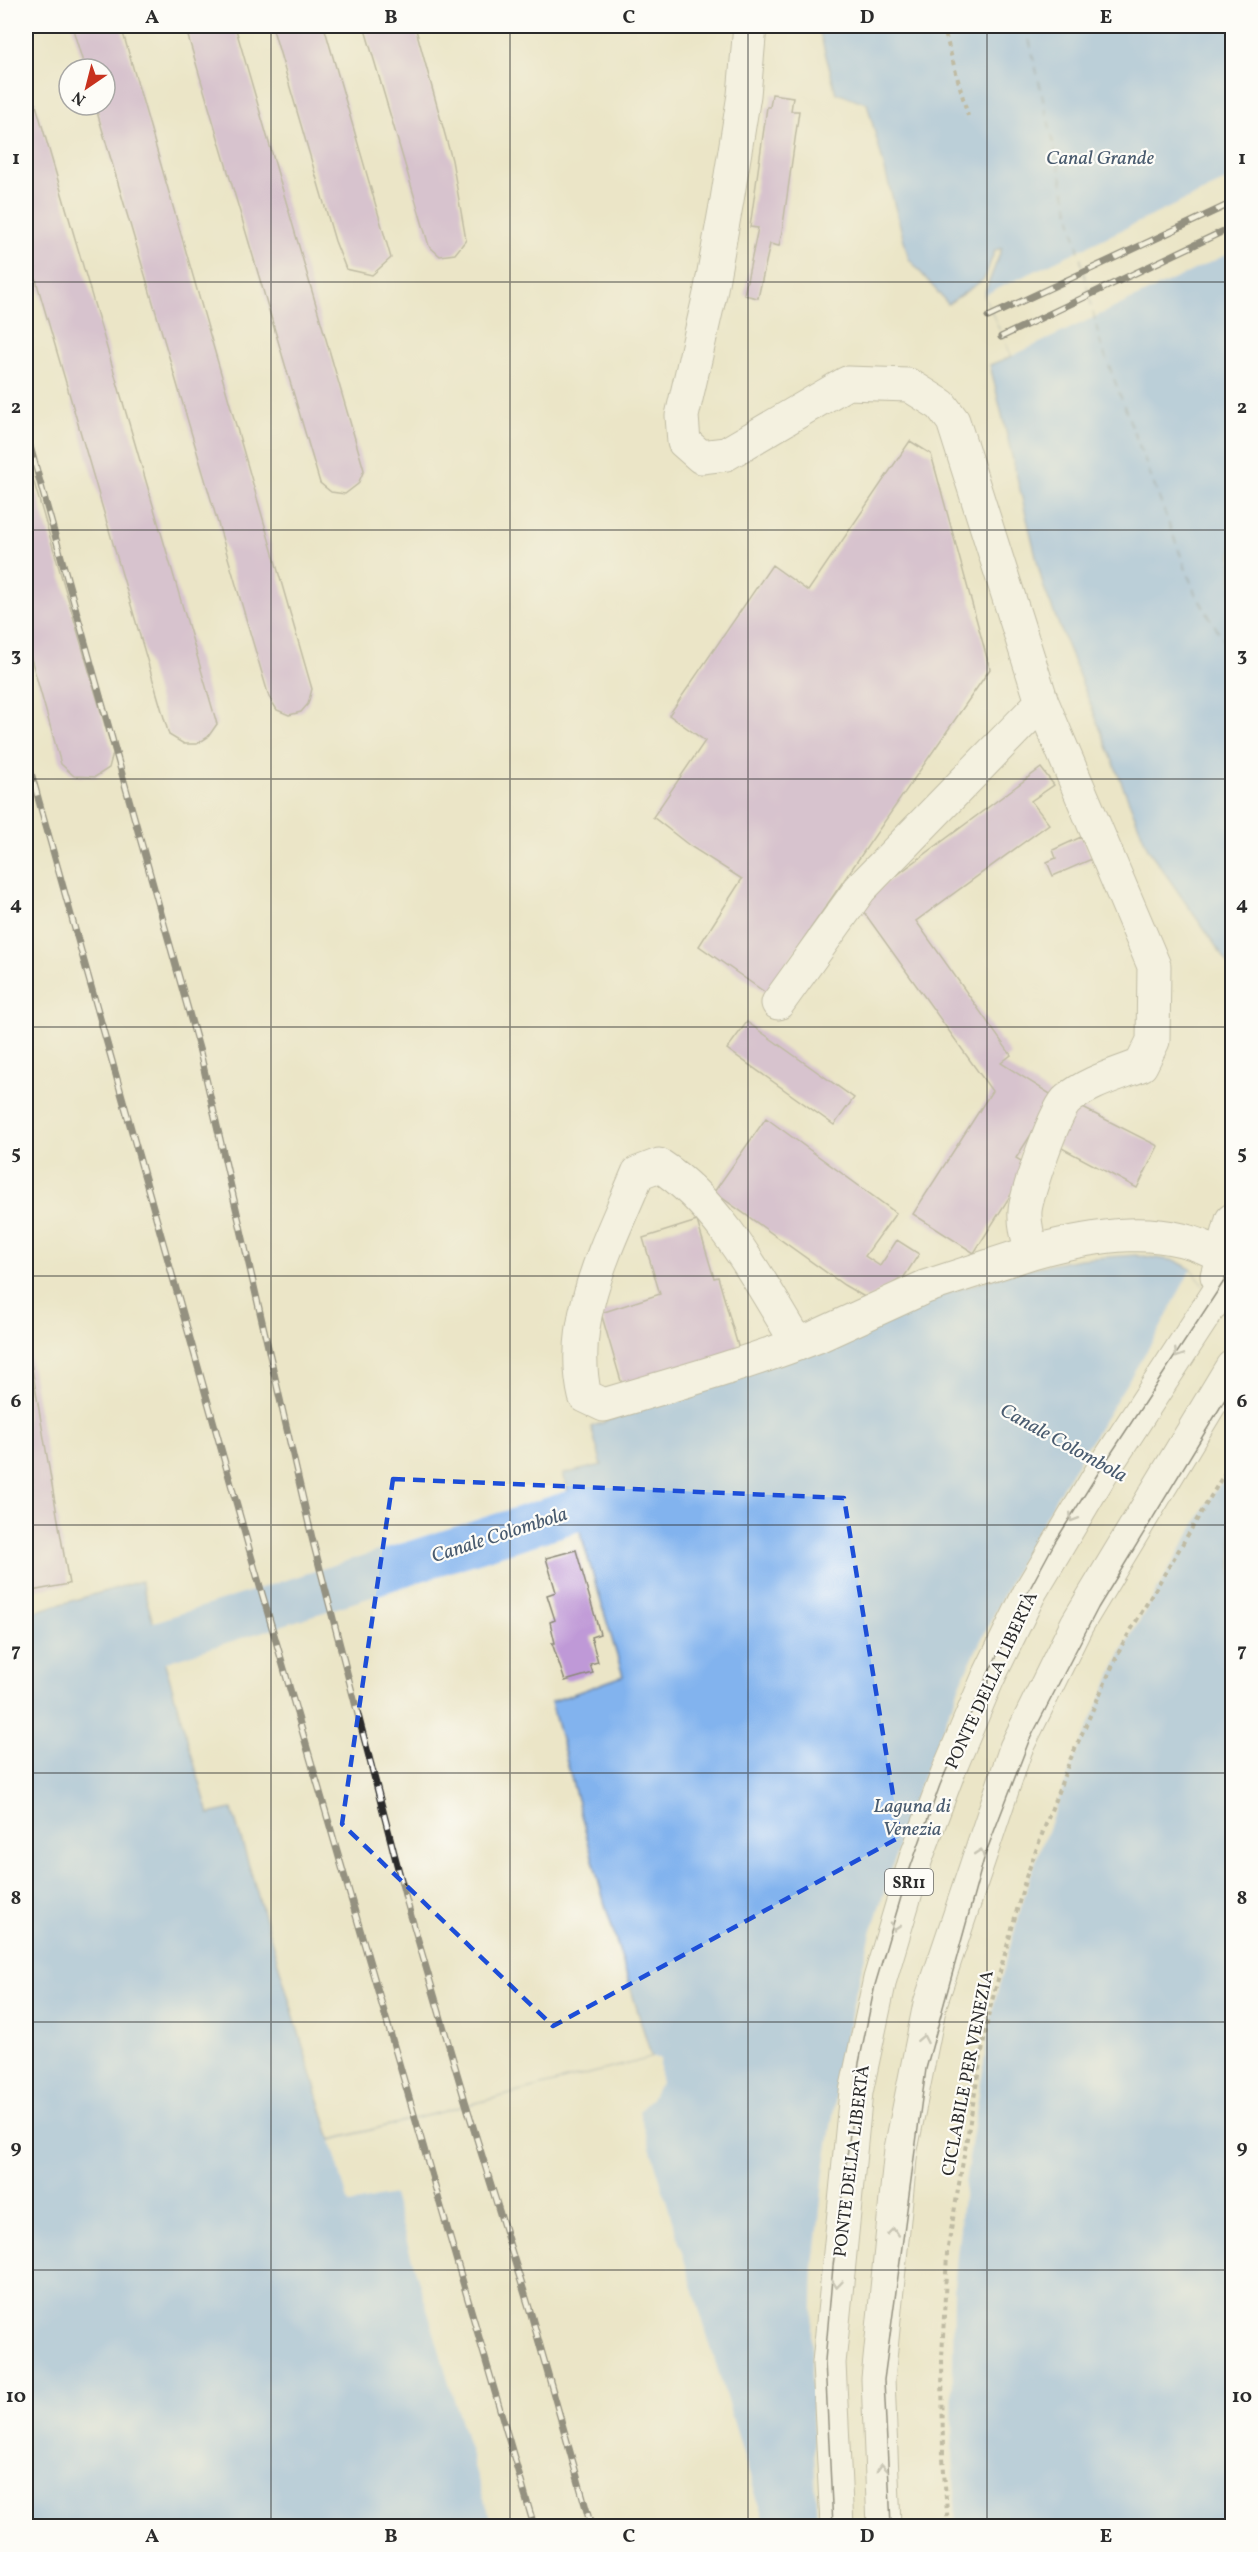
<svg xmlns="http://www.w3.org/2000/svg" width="1258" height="2552" font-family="Vollkorn,serif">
  <rect width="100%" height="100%" fill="#fdfcf7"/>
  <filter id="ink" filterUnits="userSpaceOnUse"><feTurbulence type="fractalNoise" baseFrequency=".0167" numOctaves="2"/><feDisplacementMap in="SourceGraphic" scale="12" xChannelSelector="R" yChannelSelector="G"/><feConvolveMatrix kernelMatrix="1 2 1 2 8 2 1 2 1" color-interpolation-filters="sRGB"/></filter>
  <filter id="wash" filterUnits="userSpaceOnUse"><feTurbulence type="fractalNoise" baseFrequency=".008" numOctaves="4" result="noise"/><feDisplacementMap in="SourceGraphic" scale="24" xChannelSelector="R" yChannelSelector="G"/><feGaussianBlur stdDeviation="1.35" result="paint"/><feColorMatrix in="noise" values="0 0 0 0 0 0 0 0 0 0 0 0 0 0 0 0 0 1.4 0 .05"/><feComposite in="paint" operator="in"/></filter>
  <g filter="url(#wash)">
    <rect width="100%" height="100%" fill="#ebe5c7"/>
    <path fill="#82b3ee" stroke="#566f8c" stroke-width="1.5" d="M818,26H1232V969L1148,849L1043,585L990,365L1012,356L984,295L1002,248L995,250L984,279L948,304L909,259L867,103L836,93Z
      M1136,1255L1176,1261L1191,1269L1232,1327V2526H26V1614L141,1581L209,1814L232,1809L331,2140L652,2058L604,1901L551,1702L623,1676L563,1474L602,1465L591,1427L950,1292L1020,1270L1081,1259Z"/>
    <path fill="#ebe5c7" d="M1232,178V252L1012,356L984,295Z
      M1191,1269L1232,1327V1465L1206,1505L1123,1649L1076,1754L1029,1879L992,2010L963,2196L954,2285L952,2430L956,2526H817L811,2373L814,2267L825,2163L841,2067L855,1994L872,1930L913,1802L965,1673L1022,1558L1057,1496L1159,1331Z
      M653,2058H660V2083L654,2095L639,2111L765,2526H492L393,2195L349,2204L331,2141Z"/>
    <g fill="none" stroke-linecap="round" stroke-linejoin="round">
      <path stroke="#82b3ee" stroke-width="42" d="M108,1666L116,1656L627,1494"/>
      <path stroke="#495b6f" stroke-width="1.5" stroke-dasharray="8 6" stroke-linecap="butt" d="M1026,26L1100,342L1195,593L1232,654"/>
    </g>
    <g id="blocks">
      <path fill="#bf99d7" d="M72,26H121L312,689L308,704L301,712L289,715L277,710L269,697L95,105H105V69H85Z
        M185,26H235L364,470L358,484L345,494L331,492L320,483Z
        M272,26H324L391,258L372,275L346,269L335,241Z
        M364,26H415L452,160L466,240L455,254L440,256L429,246Z
        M26,71L217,724L208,737L197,744H184L169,735L26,246Z
        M772,94L793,97L791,111H799L782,232L779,246L770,244L758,298L744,295L758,228L750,227L767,107H770Z
        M910,441L931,454L990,669L766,993L699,946L742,879L690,846L653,817L705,741L669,715L772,565L808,591Z
        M26,455L113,753L109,768L95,777L74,776L61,764L26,641Z
        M26,758L31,774L26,787Z
        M1041,768L1054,785L1031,801L1049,824L916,921L1011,1055L1001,1063L1055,1097L1016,1158L1029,1166L974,1253L913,1214L992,1091L858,904Z
        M1081,837L1092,859L1053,876L1047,862L1056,858L1053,850Z
        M747,1022L854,1098L834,1125L727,1049Z
        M1077,1105L1158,1146L1137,1188L1056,1145Z
        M766,1118L896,1213L865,1256L880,1266L897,1240L919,1254L902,1280L900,1279L868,1299L844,1285L714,1192Z
        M697,1221L714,1278L718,1277L740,1353L623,1388L601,1313L660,1294L643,1238Z
        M26,1334L69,1584L26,1592Z
        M576,1550L600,1634L591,1637L598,1662L590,1664L593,1673L565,1681L552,1643H555L550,1622L555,1620L547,1595L556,1592L546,1558Z"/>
    </g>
  </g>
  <g filter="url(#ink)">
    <use href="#blocks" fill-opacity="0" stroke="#8b8879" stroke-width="1.5"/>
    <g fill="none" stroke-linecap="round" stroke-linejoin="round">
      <defs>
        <path id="minor" d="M750,26L744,95L727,200L710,294L682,416L684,442L701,457L726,454L847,383L909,385L941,405L953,421L1042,702L1154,966L1153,1041L1141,1065C1116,1075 1088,1082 1067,1100C1056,1108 1026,1195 1025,1211C1024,1225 1028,1238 1032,1252C1094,1235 1164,1222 1222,1256
          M778,1003L860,889L1042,702
          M1217,1276L1232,1220
          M798,1344C759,1281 722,1206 659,1165L638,1173C609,1243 567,1319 585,1396L604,1405C675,1384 747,1364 816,1337L925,1287L1032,1252"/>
        <path id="highway" d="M837,2526L829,2363L856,2092L880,1979L916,1858L949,1770L988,1678L1030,1592L1101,1473L1232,1272
          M884,2526L878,2379L901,2149L930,2004L1016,1748L1077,1624L1232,1367"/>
      </defs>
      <use href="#minor" stroke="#8b8879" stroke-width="35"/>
      <use href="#highway" stroke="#8b8879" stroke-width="35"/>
      <path stroke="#8b8879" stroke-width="4" stroke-dasharray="4.5 4.5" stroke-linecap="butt" d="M943,26L968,116
        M948,2526L943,2458L942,2358L947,2253L989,2012L1026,1877L1070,1760L1122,1645L1232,1461"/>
      <use href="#minor" stroke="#fff" stroke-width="33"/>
      <use href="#highway" stroke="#fff" stroke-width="33"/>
      <path stroke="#2b2b2b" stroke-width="1.5" d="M833,2526L825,2361L833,2266L859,2063L875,1985L907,1877L940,1785L986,1678L1028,1592L1055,1542L1097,1475L1232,1269
        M891,2526L884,2380L926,2069L985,1855L1029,1741L1098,1608L1232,1388"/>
      <defs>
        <path id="rail" d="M988,317L1232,203
          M1001,337L1232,227
          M26,432L200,1052L312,1538L406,1899L466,2104L531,2314L591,2526
          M26,755L252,1559L534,2526"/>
      </defs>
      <use href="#rail" stroke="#2b2b2b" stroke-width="7"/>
      <use href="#rail" stroke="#fdfcf7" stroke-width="4.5" stroke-dasharray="14" stroke-linecap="butt"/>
    </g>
    <defs><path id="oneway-chevron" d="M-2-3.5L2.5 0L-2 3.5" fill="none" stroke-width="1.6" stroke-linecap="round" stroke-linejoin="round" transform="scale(1.5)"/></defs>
    <g stroke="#a0a0a0">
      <use href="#oneway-chevron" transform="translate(1178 1354) rotate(123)"/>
      <use href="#oneway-chevron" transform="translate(1073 1518) rotate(122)"/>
      <use href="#oneway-chevron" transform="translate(980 1853) rotate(-71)"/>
      <use href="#oneway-chevron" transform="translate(895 1927) rotate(107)"/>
      <use href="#oneway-chevron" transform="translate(923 2039) rotate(-79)"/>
      <use href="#oneway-chevron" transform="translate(893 2232) rotate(-84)"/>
      <use href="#oneway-chevron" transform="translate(837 2284) rotate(96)"/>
      <use href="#oneway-chevron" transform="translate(882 2468) rotate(-93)"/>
    </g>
  </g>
  <path d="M0 0H1258V2552H0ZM393,1479L844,1498L900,1837L553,2026L342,1824Z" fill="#ebe5c7" fill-opacity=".55" fill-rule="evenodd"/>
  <path fill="none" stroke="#1d4ed8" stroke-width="4.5" stroke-dasharray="12 8" stroke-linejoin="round" d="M393,1479L844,1498L900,1837L553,2026L342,1824Z"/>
  <path fill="none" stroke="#2b2b2b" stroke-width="1.5" stroke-opacity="0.55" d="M271,26V2526M510,26V2526M748,26V2526M987,26V2526M26,282H1232M26,530H1232M26,779H1232M26,1027H1232M26,1276H1232M26,1525H1232M26,1773H1232M26,2022H1232M26,2270H1232"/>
  <g text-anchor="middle" stroke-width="4.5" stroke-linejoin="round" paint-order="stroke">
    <rect fill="#fdfcf7" stroke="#6a6a68" stroke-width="1.5" x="885" y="1869" width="48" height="26" rx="4.5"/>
    <g font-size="16" font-weight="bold" fill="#2b2b2b">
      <text x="909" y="1888">SR11</text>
    </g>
    <g font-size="18" fill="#2b2b2b" stroke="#fdfcf7">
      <text transform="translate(991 1680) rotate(-65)" y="6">PONTE DELLA LIBERTÀ</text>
      <text transform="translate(967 2073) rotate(-79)" y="6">CICLABILE PER VENEZIA</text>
      <text transform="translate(851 2161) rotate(-83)" y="6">PONTE DELLA LIBERTÀ</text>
    </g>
    <g font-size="20" font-style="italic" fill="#495b6f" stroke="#fdfcf7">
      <text x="1100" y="164">Canal Grande</text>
      <text transform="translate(1064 1442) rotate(29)" y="7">Canale Colombola</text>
      <text transform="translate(499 1534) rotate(-18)" y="7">Canale Colombola</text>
      <text x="912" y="1812">Laguna di<tspan x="912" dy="23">Venezia</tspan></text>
    </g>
  </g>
  <rect width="1258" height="2552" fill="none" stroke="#fdfcf7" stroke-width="66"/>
  <g transform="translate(87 87) rotate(215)"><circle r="28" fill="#fdfcf7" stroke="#a9a8a5" stroke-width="1.5"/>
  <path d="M0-4.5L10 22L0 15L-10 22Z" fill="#c8321e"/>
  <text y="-9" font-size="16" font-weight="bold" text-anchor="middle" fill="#2b2b2b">N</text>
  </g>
  <rect x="33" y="33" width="1192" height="2486" fill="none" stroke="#2b2b2b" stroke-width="2"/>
  <g font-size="20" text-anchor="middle" font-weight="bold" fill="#2b2b2b">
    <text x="152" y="23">A</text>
    <text x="391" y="23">B</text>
    <text x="629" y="23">C</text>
    <text x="867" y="23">D</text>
    <text x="1106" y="23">E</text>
    <text x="16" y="164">1</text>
    <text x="1242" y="164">1</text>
    <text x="16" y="413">2</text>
    <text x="1242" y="413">2</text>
    <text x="16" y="661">3</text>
    <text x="1242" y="661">3</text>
    <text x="16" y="910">4</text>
    <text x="1242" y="910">4</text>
    <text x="16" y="1159">5</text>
    <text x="1242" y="1159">5</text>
    <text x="16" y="1407">6</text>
    <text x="1242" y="1407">6</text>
    <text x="16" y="1656">7</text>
    <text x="1242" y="1656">7</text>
    <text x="16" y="1904">8</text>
    <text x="1242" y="1904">8</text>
    <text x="16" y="2153">9</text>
    <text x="1242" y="2153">9</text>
    <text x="16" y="2402">10</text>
    <text x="1242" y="2402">10</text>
    <text x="152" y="2542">A</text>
    <text x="391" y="2542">B</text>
    <text x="629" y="2542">C</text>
    <text x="867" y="2542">D</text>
    <text x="1106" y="2542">E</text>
  </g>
</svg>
